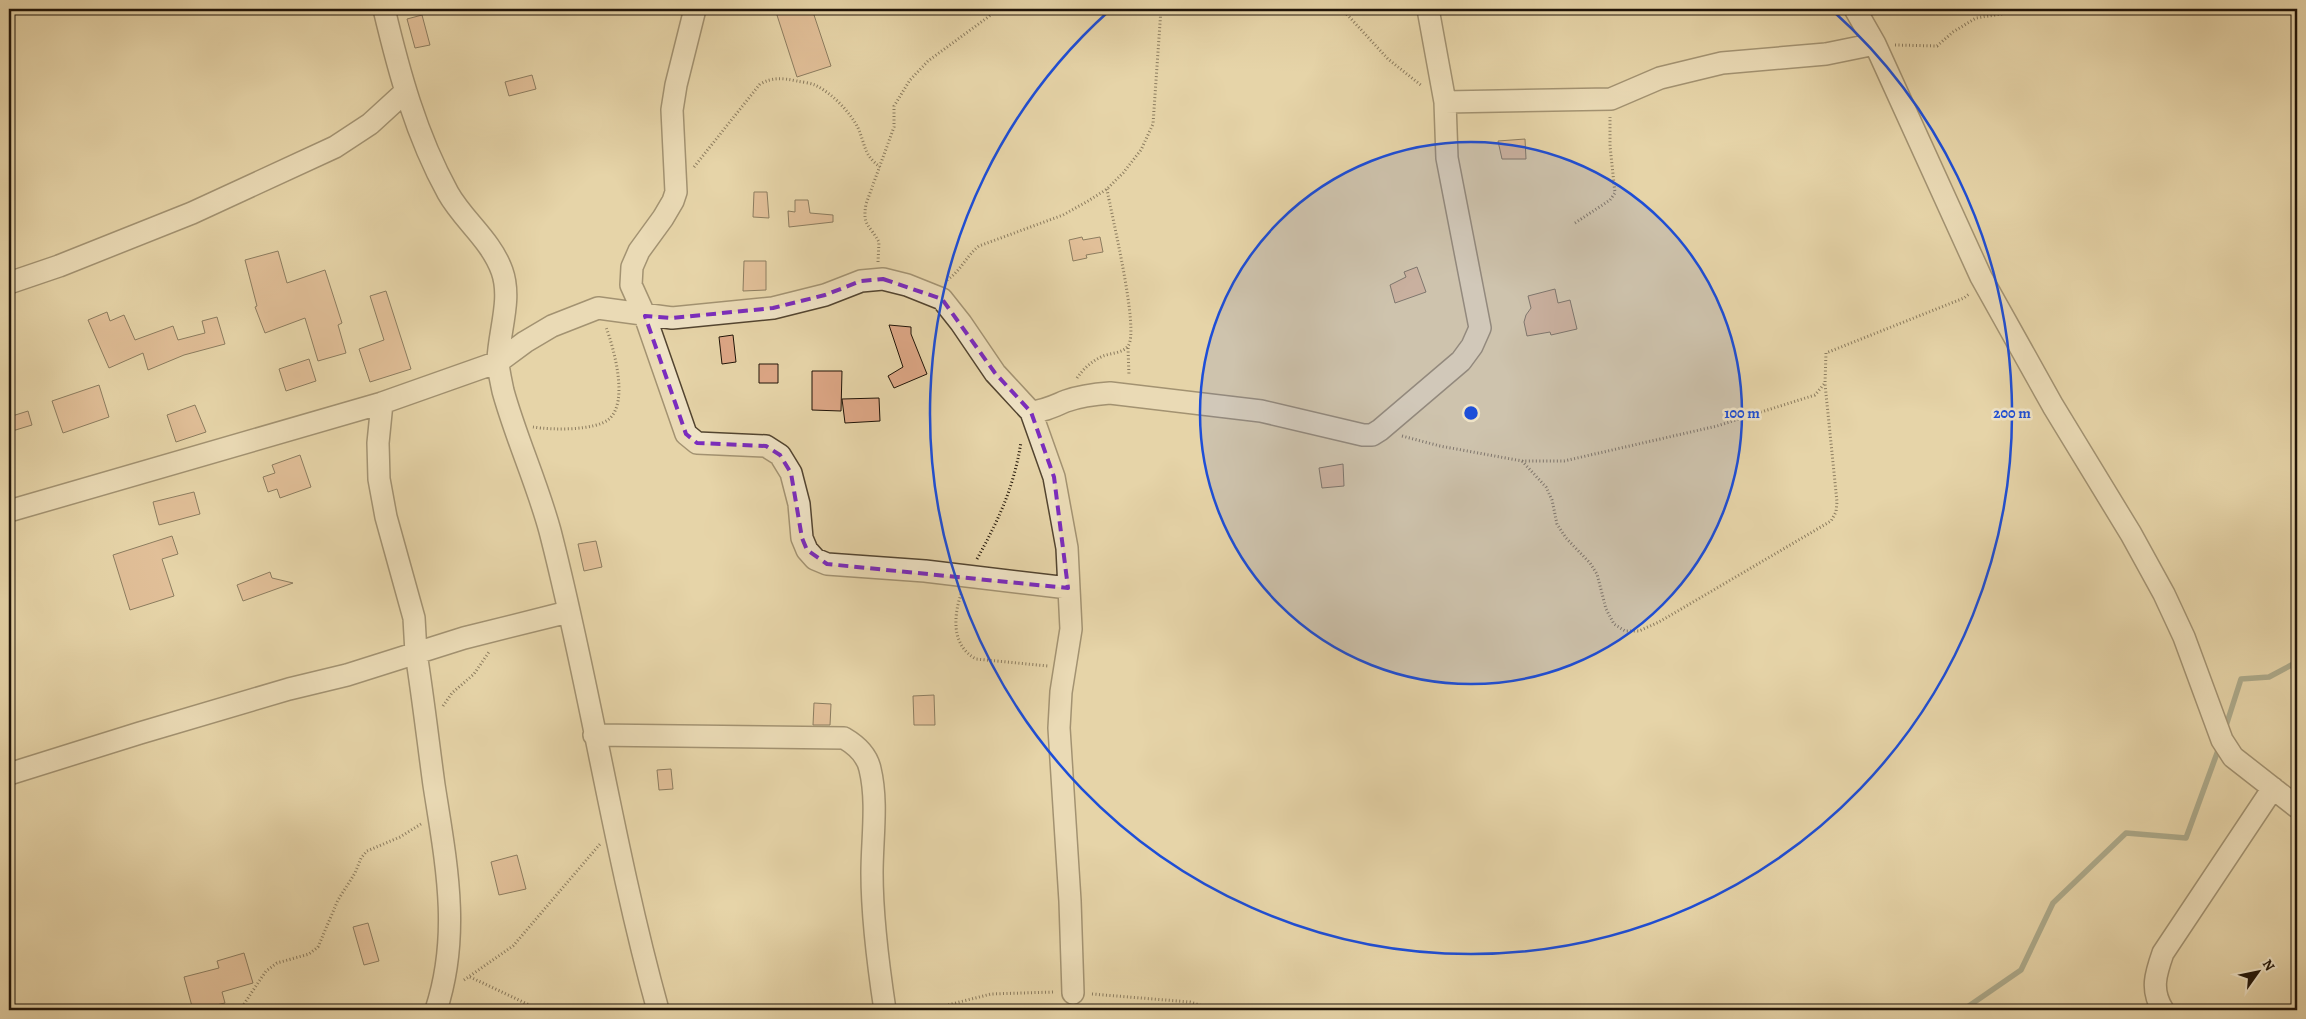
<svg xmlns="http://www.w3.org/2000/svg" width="2306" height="1019" font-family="Alegreya,serif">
  <rect width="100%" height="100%" fill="#e6d4a8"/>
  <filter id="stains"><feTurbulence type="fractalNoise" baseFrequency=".004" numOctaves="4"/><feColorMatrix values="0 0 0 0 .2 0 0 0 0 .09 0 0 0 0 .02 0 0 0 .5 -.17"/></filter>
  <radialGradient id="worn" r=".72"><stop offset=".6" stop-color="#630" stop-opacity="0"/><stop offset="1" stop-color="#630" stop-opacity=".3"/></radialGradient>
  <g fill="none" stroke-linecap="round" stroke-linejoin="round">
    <path stroke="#677667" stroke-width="5.5" d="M2225,729L2241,679L2269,677L2297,662
      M1963,1010L2021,970L2053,903L2126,833L2186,838L2220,745"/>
  </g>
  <path fill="#dca685" stroke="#201408" d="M775,9H812L831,66L797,77Z
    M422,15L430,45L415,48L407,19Z
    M532,75L536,89L509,96L505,82Z
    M1525,139L1526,159H1502L1498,141Z
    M754,192H767L769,218L753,217Z
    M795,200H808L810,213L833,215V222L789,227L788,211L795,212Z
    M1082,237L1083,240L1100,237L1103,252L1086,255L1087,258L1073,261L1069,240Z
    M278,251L287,283L325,270L342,323L338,325L346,353L318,361L305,318L265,333L255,307L257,306L245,260Z
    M744,261H766V290L743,291Z
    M1417,267L1426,292L1395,303L1390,285L1406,277L1404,272Z
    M1555,289L1558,303L1570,300L1577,329L1551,335L1550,332L1527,336L1524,322L1526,315L1531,308L1528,296Z
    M386,291L411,369L370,382L359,349L384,340L370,296Z
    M107,312L110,321L124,315L135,340L173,326L178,340L205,333L202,321L217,317L225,344L184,355L148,370L143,353L109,368L88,320Z
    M889,325L911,327V334L927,374L894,388L888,376L903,367Z
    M733,335L736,362L722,364L719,337Z
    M309,359L316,381L286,391L279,369Z
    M759,364H778V383H759Z
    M812,371H842L841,411L812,410Z
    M99,385L109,417L63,433L52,401Z
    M879,398L880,421L845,423L842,399Z
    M195,405L206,432L176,442L167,415Z
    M28,411L32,425L9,432V417Z
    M300,455L311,487L280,498L277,489L268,492L263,477L275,473L272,465Z
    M1343,464L1344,486L1322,488L1319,468Z
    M194,492L200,514L159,525L153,502Z
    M172,536L178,554L162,559L174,596L130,610L113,555Z
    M596,541L602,567L584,571L578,544Z
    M270,572L272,578L293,583L243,601L237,585Z
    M934,695L935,725H914L913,696Z
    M814,703L831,704L830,725H813Z
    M671,769L673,789L659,790L657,770Z
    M517,855L526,889L499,895L491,862Z
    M368,923L379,961L364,965L353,927Z
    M244,953L253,983L222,992L225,1003L212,1006L213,1010H193L184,977L219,968L217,961Z"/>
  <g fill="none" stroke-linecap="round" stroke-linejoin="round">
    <defs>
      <path id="street" d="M384,9C399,72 416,135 448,193C463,220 491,240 502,271C512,299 499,331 498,360C498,369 501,381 503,391C516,438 537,483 550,531C591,690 614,852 658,1010
        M695,9L676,85L672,110L676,192L673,201L663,218L639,251L632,267L631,285L645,316L686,434L697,443L766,446L780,455L791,473L799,504L802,538L807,550L815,559L827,564L925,571L1068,588
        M1855,9L1875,44L1981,277L2053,406L2131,534L2164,594L2184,637L2222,740L2233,757L2297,807
        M1445,102L1611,99L1660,78L1722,63L1826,54L1875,44
        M9,283L59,266L192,213L335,147L370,124L405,92
        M382,403L378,443L379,479L386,517L414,618L416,653C423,697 428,741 434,785C446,862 461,934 436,1010
        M1031,412L1054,477L1067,548L1071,629L1061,692L1059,728L1070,901L1073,993
        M9,511L382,403L498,362L525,342L552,326L598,308L672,318L773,308L825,295L861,281L883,279L907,285L942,299L961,323L995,373L1031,412C1045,411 1054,406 1066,401C1080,396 1096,394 1110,393L1261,411L1363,435H1372L1380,430L1461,361L1472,346L1480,328L1447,158L1445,102L1428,9
        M594,735L844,738C856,745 867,755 870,769C878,802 872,839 872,873C872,919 878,964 885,1010
        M9,774L140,733L289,689L347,675L464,638L568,612
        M2163,1010C2150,990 2156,973 2163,953L2273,788"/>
    </defs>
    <use href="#street" stroke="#524430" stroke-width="24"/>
    <path stroke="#201408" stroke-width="3" stroke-dasharray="1 2.5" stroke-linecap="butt" d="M1233,9H1249
      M1342,9L1388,59L1422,86
      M1161,11H1203L1223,9
      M1895,45L1937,46L1953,32L1976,18L2033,9
      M694,167L760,84C773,77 782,78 797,81C802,82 810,83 815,85C832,93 850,112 858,128C866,146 863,154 880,167
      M1575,223L1610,200L1615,193L1610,146V117
      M878,262L879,242C870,225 862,226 866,204L894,127V106L910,80L928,61L999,9
      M947,280C961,271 966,256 979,246L1063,215L1088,201L1107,189L1123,173L1141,150L1153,124L1161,9
      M1128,348L1129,376
      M1077,378C1084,368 1092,361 1103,356C1111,353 1123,353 1128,346C1140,331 1111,213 1107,189
      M533,427C551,430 595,431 609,419C629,402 614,349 606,327
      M1402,436L1440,446L1522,461H1564L1717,426L1815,395L1825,383L1826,353L1964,298L1969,294
      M1522,461L1546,487L1552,500L1557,524L1566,538L1590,563L1597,574L1606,609L1614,624L1625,631H1639L1659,622L1831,521L1836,512L1837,502L1825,384
      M977,559C999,519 1014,487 1021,442
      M961,594C953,618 952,646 976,659L1048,666
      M443,706L452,693L474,674L489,652
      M9,934V945
      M470,977L540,1010
      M464,980L513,946L600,844
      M1092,994L1190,1002L1215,1010
      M240,1010L266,971L277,963L309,954L318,947L338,900L355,873L361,858L367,851L400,837L421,824
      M928,1010L991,994L1054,992"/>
    <use href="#street" stroke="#efe3c6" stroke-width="21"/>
  </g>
  <path d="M0 0H2306V1019H0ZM883,279L942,299L995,373L1031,412L1054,477L1068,588L827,564L807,550L802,538L791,473L780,455L766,446L697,443L686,434L645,316L672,318L773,308L825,295L861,281Z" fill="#e6d4a8" fill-opacity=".55" fill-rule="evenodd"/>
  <path fill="none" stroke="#7b2cbf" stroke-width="4" stroke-dasharray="10 6" stroke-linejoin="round" d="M883,279L942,299L995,373L1031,412L1054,477L1068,588L827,564L807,550L802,538L791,473L780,455L766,446L697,443L686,434L645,316L672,318L773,308L825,295L861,281Z"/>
  <circle cx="1471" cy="413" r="271" fill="#1d4ed8" fill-opacity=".12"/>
  <g fill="none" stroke="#1d4ed8" stroke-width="2.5">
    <circle cx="1471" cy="413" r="271"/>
    <path d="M1833 11A541 541 0 1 1 1109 11"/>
  </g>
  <circle cx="1471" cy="413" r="8" fill="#1d4ed8" stroke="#efe3c6" stroke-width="2.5"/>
  <g font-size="15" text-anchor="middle" font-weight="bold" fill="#1d4ed8" stroke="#efe3c6" stroke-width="5" stroke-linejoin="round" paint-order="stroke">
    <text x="1742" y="418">100 m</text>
    <text x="2012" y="418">200 m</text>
  </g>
  <rect width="2306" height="1019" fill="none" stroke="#e6d4a8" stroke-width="30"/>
  <rect x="10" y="10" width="2286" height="999" fill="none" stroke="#201408" stroke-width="2.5"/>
  <rect x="15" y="15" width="2276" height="989" fill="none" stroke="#201408"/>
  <g transform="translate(2258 972) rotate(57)" stroke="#efe3c6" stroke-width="4" paint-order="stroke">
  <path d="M0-4L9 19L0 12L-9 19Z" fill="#201408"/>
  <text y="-8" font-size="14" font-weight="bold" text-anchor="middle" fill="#201408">N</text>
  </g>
  <rect width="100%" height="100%" filter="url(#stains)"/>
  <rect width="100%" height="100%" fill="url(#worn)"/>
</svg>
